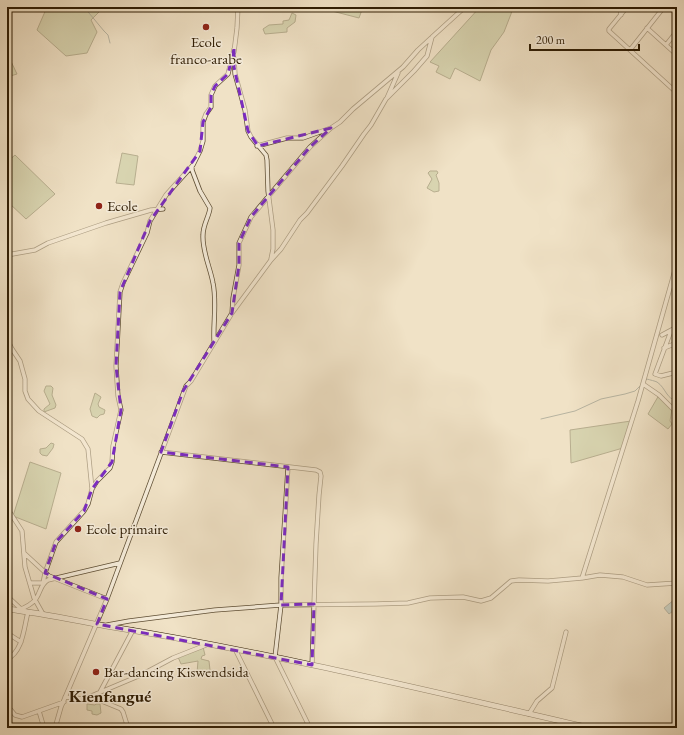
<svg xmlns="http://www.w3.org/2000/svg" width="684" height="735" font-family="'EB Garamond',serif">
  <rect width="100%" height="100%" fill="#f0e2c6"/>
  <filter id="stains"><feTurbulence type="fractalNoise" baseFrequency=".005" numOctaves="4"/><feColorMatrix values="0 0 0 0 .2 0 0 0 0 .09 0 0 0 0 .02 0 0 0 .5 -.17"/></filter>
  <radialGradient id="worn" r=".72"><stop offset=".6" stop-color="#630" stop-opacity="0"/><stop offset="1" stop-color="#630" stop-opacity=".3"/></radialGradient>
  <path fill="#bac395" stroke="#74704c" d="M47,7H104L91,20L97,32L87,53L66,56L37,30Z
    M323,7H363L359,18L332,11Z
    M480,7H513L511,14L504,32L491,50L480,81L455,68L450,79L436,72L439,66L430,62Z
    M292,13L296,15L295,22L287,28V32L265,34L263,29L269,25L283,24V21L289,20Z
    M7,53L17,74L7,77Z
    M122,153L138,156L134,185L116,183Z
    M15,155L55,194L26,219L9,203L7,199V162Z
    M430,171H437L438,173L436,175L439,183V191L434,192L427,188L432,179L428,173Z
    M46,386H51L53,388L52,395L56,405L55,408L44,412V409L50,404L44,391Z
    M95,393L101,397L98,404L99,407L105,410L104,414L100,415L97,418L92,416L90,409Z
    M659,395L672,409L670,421L672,424L668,429L648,414Z
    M631,421L623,448L571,463L570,430Z
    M51,443L54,444L53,448L47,456L42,455L40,453V449L46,448Z
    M30,462L61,473L46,529L13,516Z
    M203,647L205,655L202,656L201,659L209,661L210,670L202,674L197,673L198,661L181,664L178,657Z
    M87,704L95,705L96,704H100L101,713L97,715L92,714V711L87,710Z"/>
  <path fill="#9ebcbe" stroke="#717c73" d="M675,599L677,602V608L669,614L664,608Z"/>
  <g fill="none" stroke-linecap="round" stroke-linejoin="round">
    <path stroke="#717c73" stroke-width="1" d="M84,7L104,31L108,35L110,43
      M645,381L647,379C650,380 655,381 657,382C666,388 666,399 677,401
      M541,419L575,411L601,399L625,394L635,391L640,386"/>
    <defs>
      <path id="street" d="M620,7L621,15
        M627,7L609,29V31L677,93
        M647,28L677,55
        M666,45L677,31
        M630,50L664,7
        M234,52L237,28L238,7
        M234,58L235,74L245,110L248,131L251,137L266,155L267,160L268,191L273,230V249L271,259
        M387,98L398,73
        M257,146L287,138H303L331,128L340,122L353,109L403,67L418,50L431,38
        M192,166V170L200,191L210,208C209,217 203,224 203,235C202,251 210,267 213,283C217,302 213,322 214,341
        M7,255L35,250L48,243L106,223L151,210L163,209
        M232,313L233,298L239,265V243L251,217L310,147L331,128
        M671,331L655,374L661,376L677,372
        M662,335L677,327
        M7,339L12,349L20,361L25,379V391L28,399L39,411L82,439L88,449L92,489
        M664,348L677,343
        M643,384L659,395L677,413
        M161,452L316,470L320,472L321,476L319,495L316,544L312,665
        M288,467L281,578V605L275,657L310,728
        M7,508L22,531L25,567L34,598L43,614
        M24,553L49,576L107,599
        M582,578L638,401L677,263
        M30,583H43L45,573L56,542L84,511L88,504L92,489L97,481L110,468L112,462L113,446L121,410L118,396L116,366L120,292L123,283L147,233L150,221L166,195L193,165L200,151L203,141V122L206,114L211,107V95L215,86L228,74L234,49
        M7,596L21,609L28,612C24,627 23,652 7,659
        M18,610C25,608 34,603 37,597C41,590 41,584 48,580L120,563
        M107,625L129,621L215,610L281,605L375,604L408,603L430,598L463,597L481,601L491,598L511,581L519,580L548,581L582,578L600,575L623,577L647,585L677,583
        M7,633L21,642
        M235,649L274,728
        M100,692L133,630
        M65,697L84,699L141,675L173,658L206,645
        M84,699L99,700L121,709L123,712L128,728
        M7,708L11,710L15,715L22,717L64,702
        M39,711L44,728
        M529,714L537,701L552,688L566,632
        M55,728L61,707L107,599L186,386L191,381L232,313L271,260L281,249L300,220L307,213L342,166L364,134L371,125L386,99L414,71L427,56L432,37L465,7"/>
      <path id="secondary" d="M7,609C40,613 73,620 106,626C269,652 430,691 591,728"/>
    </defs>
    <use href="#street" stroke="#5e4e34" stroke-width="5"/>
    <use href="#secondary" stroke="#2e1c03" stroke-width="6"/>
    <use href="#street" stroke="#f5ecda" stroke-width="3.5"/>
    <use href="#secondary" stroke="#f5ecda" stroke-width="5"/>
  </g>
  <path d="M0 0H684V735H0ZM234,49V67L248,131L258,146L331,128L310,147L251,217L239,243V265L232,313L183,391L161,452L288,467L281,605L314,604L312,665L97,624L107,599L45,573L56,542L84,511L92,489L112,462L121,410L116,366L120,292L150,221L200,151L203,122L211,107V95L215,86L228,74Z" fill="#f0e2c6" fill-opacity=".55" fill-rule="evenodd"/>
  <path fill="none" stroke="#7b2cbf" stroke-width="3" stroke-dasharray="8 5" stroke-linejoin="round" d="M234,49V67L248,131L258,146L331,128L310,147L251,217L239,243V265L232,313L183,391L161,452L288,467L281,605L314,604L312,665L97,624L107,599L45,573L56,542L84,511L92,489L112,462L121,410L116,366L120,292L150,221L200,151L203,122L211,107V95L215,86L228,74Z"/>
  <g fill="#8f2418" stroke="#f5ecda" stroke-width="1.5">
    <circle cx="206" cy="27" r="4"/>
    <circle cx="99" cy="206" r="4"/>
    <circle cx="78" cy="529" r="4"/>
    <circle cx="96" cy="672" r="4"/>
  </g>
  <g text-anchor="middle" stroke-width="3" stroke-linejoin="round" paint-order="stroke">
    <g font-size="15" fill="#2e1c03" stroke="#f5ecda" text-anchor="start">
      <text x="206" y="47" text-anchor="middle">Ecole<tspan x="206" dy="17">franco-arabe</tspan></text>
      <text x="107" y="211">Ecole</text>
      <text x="86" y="534">Ecole primaire</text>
      <text x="104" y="677">Bar-dancing Kiswendsida</text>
    </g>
    <g font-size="17" font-weight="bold" fill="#2e1c03" stroke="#f5ecda">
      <text x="110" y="702">Kienfangué</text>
    </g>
  </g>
  <rect width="684" height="735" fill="none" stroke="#f0e2c6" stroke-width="24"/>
  <rect x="8" y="8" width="668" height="719" fill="none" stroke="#2e1c03" stroke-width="2"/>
  <rect x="12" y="12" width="660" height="711" fill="none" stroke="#2e1c03"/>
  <path d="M530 44v6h109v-6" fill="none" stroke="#2e1c03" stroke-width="2"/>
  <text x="536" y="44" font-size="12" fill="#2e1c03" stroke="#f5ecda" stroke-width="3" paint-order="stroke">200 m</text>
  <rect width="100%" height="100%" filter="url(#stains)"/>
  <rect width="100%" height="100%" fill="url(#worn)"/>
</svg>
